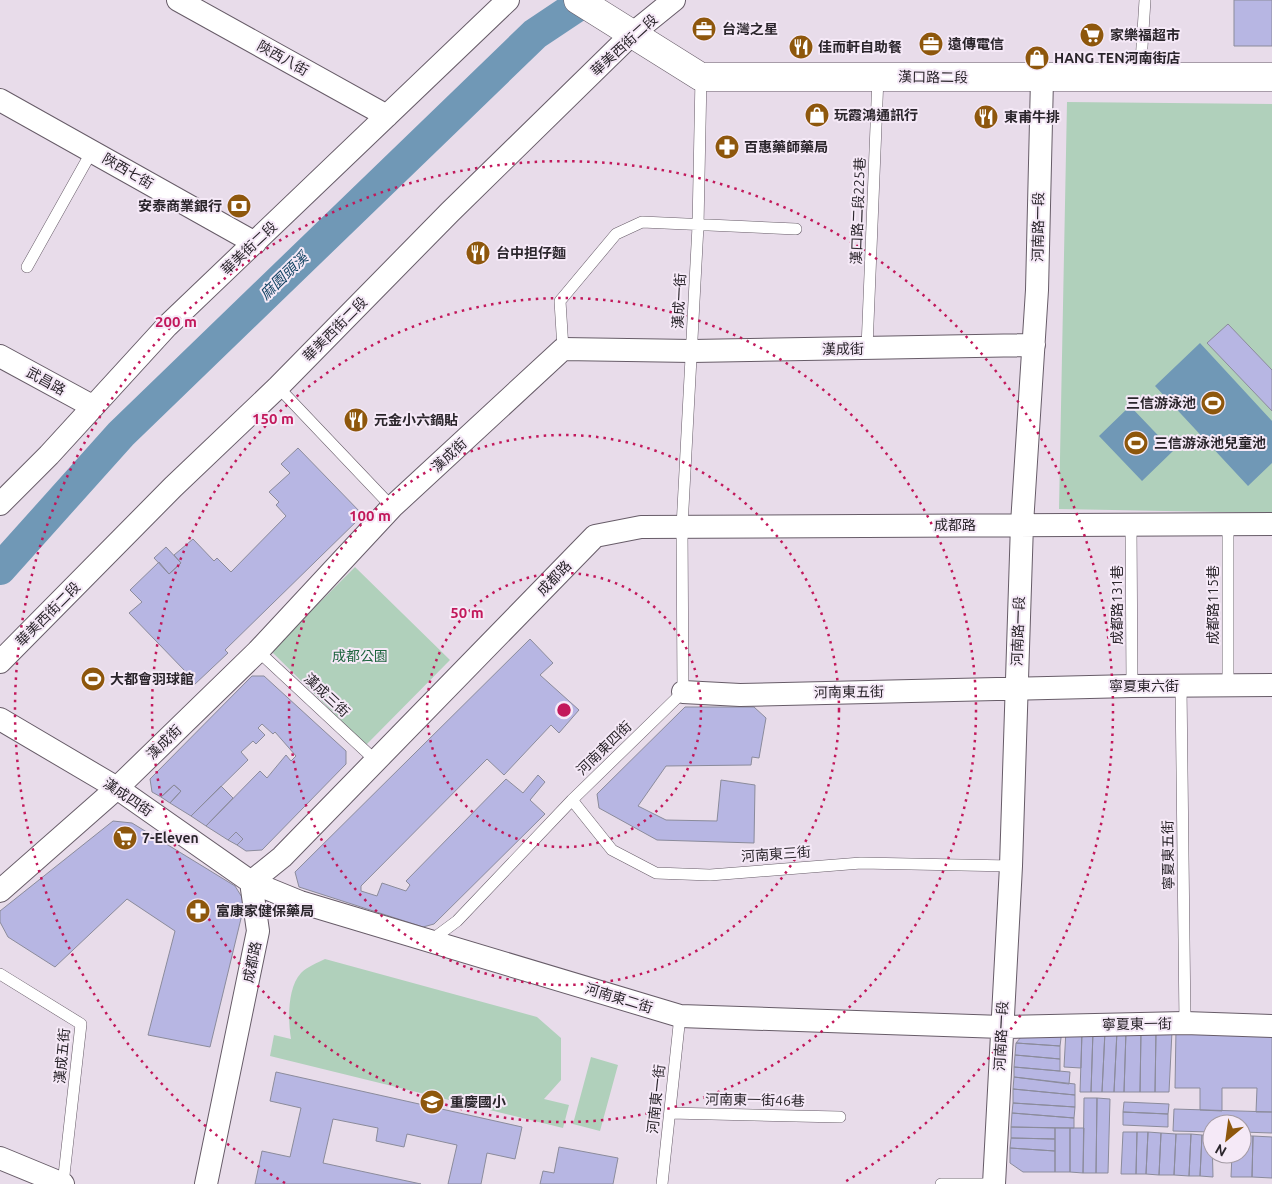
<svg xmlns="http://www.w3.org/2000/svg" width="1272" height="1184" font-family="Ubuntu,'Noto Sans TC',sans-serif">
  <rect width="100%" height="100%" fill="#e8dcea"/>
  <path fill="#b0d0bb" d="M1067,102L1272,104V513L1059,509Z
    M355,567L450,660L366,745L271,651Z
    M325,959L537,1017L561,1038V1080L544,1099L569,1105L563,1128L270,1056L274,1035L291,1039C288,1021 287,988 301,973C307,967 317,963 325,959Z
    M591,1057L618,1065L600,1131L573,1124Z"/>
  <path fill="#7098b6" d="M1200,343L1272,421V463L1248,486L1155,386Z
    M1130,406L1173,451L1142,481L1099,436Z"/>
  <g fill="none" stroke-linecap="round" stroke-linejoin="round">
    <path stroke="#7098b6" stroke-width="32" d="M0,569L121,434L535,34L586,0"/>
  </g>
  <path fill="#b7b6e3" stroke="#8b8b9b" d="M1234,0H1272V46H1234Z
    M1228,324L1272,370V411L1207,343Z
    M298,448L363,515L225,650L228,653L194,685L184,675L185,671L129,613L142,602L130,590L159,562L169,574L181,563L174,555L193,539L214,561L217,558L231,572L286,516L276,505L279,502L269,492L290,473L281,464Z
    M166,547L181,563L169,574L154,558Z
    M530,639L553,663L540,675L579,710L559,733L551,725L504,775L487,759L361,886V891L377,896L382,883L406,891L410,885L406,881L506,779L523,793L538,775L545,782L530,800L545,814L434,924L423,927L299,887L295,872Z
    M252,676H264L346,751V764L262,850L246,851L237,845L243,839L236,832L228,840L206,826L260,771L267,778L286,755L291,761L296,756L275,732L273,734L262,724L258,728L265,735L256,744L253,741L241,752L248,760L191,816L170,803L181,791L174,785L161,797L152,792L150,779Z
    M685,707H754L766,718L759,758L752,757L751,765L666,766L638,806L666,820L717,821L721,780L755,785L754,843L657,840L599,808L597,794Z
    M174,785L181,791L170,803L161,797Z
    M221,786L233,798L206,826L191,816Z
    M113,821L132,823L235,886L245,902L210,1047L148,1035L175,931L127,899L55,967L8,937L0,922V911Z
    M236,832L243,839L237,845L228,840Z
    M1176,1029L1272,1031V1112H1256L1257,1088H1222V1111L1200,1110V1088H1175Z
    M1062,1030L1060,1046L1016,1043L1026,1031Z
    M1066,1030L1082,1031L1081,1068L1064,1067Z
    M1082,1031H1093L1091,1092H1080Z
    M1093,1031H1105L1102,1092H1091Z
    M1105,1031H1117L1114,1092H1102Z
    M1117,1031H1126L1124,1092H1114Z
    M1126,1031H1141L1140,1092H1124Z
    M1141,1031H1156L1155,1092H1140Z
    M1156,1031H1172L1169,1092H1155Z
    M1016,1043L1060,1046V1059L1015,1055Z
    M1015,1055L1060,1059V1071L1014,1067Z
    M1014,1067L1070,1072L1069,1084L1014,1077Z
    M276,1072L522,1127L515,1159L487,1153L481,1184H448L457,1145L407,1134L404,1147L376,1141L378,1128L333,1119L323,1163L421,1184H255L262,1151L290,1157L301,1108L270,1101Z
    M1014,1077L1075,1084V1095L1013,1089Z
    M1013,1089L1075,1095V1107L1013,1103Z
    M1084,1098H1097L1096,1173H1083Z
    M1097,1098L1110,1099L1108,1173H1096Z
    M1124,1102L1169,1104L1168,1114L1123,1112Z
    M1013,1103L1075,1107L1074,1118L1012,1113Z
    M1174,1109L1272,1112V1133L1242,1132V1124H1212V1132L1173,1131Z
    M1123,1112L1168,1114V1127L1123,1125Z
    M1012,1113L1074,1118V1128L1011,1127Z
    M1011,1127L1055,1128V1139L1011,1138Z
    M1055,1128H1070V1172H1055Z
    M1070,1128H1084L1083,1173L1070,1172Z
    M1123,1132H1137L1136,1174H1121Z
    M1137,1132H1148L1146,1174H1136Z
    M1148,1132L1161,1133L1159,1175L1146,1174Z
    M1161,1133L1176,1134L1174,1175H1159Z
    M1176,1134H1191L1189,1176L1174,1175Z
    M1191,1134L1202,1135L1200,1176H1189Z
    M1202,1135L1212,1136L1213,1177L1200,1176Z
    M1242,1136H1253L1252,1177H1231L1232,1154H1242Z
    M1253,1136L1272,1137V1178L1252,1177Z
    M1011,1138L1055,1139V1151L1010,1148Z
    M559,1147L618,1158L613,1184H540L543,1171L554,1173Z
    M1010,1148L1055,1151V1172H1023L1010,1163Z"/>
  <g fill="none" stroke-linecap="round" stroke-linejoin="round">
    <defs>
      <path id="lane" d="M1140,78L1145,0
        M27,267L92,151
        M867,348L878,77
        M563,349L560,301L616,234L642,222L796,229
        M278,387L392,507
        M1131,524L1132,686
        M1228,524V685
        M258,651L375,760
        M1181,686L1185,1023
        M572,800L612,850L656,873L710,875L861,863L1011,866
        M430,941L457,921L572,800L683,692L682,527L698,226L701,77
        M0,974L81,1024L63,1184
        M670,1113L840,1117
        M662,1184L680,1016
        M941,1184H998"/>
      <path id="street" d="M178,0L387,116
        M0,100L255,243
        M0,356L92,406
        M0,504L49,455L167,326L508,0
        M0,662L173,487L278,387L450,212L632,34L674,0
        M683,692L740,695L1132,686L1272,685
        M0,719L117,788L251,882L300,902L680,1016L1002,1027L1185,1023L1272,1026
        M251,882L282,857L595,536L641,527L1272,524
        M0,891L117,788L258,651L392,507L563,349L692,351L1034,345
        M0,1158L63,1184
        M206,1184L258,931L251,882
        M994,1184L1011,866L1022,524L1037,290L1042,79"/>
      <path id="secondary" d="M578,0L701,77H1272"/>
    </defs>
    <use href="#lane" stroke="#675c68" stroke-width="12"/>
    <use href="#street" stroke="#675c68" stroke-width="24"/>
    <use href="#secondary" stroke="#675c68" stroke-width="29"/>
    <use href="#lane" stroke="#fff" stroke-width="11"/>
    <use href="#street" stroke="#fff" stroke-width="22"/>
    <use href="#secondary" stroke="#fff" stroke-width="28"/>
  </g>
  <g fill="none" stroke="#c2185b" stroke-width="2.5" stroke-dasharray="2.5 5">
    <circle cx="564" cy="710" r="137"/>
    <circle cx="564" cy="710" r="275"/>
    <circle cx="564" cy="710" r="412"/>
    <path d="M285 1183A549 549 0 1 1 843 1183"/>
  </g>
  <defs>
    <symbol id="office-disc" viewBox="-11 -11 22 22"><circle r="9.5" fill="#8e570c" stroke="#f5e9f7"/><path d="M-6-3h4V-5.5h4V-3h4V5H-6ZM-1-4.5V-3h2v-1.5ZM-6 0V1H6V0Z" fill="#fff"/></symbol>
    <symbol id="supermarket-disc" viewBox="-11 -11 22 22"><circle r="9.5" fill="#8e570c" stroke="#f5e9f7"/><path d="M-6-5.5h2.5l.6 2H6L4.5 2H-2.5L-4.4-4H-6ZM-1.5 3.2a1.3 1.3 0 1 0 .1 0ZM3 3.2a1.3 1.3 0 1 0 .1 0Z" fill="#fff"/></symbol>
    <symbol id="restaurant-disc" viewBox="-11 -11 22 22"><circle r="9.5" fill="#8e570c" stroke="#f5e9f7"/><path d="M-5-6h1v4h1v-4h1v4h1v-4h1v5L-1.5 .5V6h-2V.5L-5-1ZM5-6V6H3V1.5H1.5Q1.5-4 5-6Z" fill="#fff"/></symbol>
    <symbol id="shop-disc" viewBox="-11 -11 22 22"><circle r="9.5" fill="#8e570c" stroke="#f5e9f7"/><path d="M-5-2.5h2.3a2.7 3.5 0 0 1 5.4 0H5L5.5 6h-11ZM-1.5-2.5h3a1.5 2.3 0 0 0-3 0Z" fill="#fff"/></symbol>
    <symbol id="pharmacy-disc" viewBox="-11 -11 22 22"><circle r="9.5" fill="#8e570c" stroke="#f5e9f7"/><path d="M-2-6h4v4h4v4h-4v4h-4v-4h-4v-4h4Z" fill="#fff"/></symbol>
    <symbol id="bank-disc" viewBox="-11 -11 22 22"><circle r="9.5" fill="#8e570c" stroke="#f5e9f7"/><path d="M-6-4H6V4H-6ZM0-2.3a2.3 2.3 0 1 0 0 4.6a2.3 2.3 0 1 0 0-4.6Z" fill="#fff"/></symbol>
    <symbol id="stadium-disc" viewBox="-11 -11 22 22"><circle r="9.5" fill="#8e570c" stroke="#f5e9f7"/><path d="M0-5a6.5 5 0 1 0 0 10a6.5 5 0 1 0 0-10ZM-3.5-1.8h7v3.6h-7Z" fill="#fff"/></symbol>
    <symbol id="school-disc" viewBox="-11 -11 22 22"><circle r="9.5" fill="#8e570c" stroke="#f5e9f7"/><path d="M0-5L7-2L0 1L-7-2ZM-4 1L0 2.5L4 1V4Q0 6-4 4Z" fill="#fff"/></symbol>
  </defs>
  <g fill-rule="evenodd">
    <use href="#office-disc" x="690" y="15" width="28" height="28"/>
    <use href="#supermarket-disc" x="1078" y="21" width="28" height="28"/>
    <use href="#office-disc" x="917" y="30" width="28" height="28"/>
    <use href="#restaurant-disc" x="787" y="33" width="28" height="28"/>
    <use href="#shop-disc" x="1023" y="44" width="28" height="28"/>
    <use href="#shop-disc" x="803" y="101" width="28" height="28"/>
    <use href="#restaurant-disc" x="972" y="103" width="28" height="28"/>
    <use href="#pharmacy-disc" x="713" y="133" width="28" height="28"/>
    <use href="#bank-disc" x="225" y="192" width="28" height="28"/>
    <use href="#restaurant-disc" x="464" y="239" width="28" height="28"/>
    <use href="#stadium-disc" x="1199" y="389" width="28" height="28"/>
    <use href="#restaurant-disc" x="342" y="406" width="28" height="28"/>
    <use href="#stadium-disc" x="1122" y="429" width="28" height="28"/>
    <use href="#stadium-disc" x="79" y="665" width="28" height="28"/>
    <use href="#supermarket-disc" x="111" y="824" width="28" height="28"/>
    <use href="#pharmacy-disc" x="184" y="897" width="28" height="28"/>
    <use href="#school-disc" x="418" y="1088" width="28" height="28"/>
  </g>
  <g text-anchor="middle" stroke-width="4" stroke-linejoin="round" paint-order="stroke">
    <g font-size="14" font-weight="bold" fill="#2a252b" stroke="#f5e9f7" text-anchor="start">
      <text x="722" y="34">台灣之星</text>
      <text x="1110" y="40">家樂福超市</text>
      <text x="948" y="49">遠傳電信</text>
      <text x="818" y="52">佳而軒自助餐</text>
      <text x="1054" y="63">HANG TEN河南街店</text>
      <text x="834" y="120">玩霞鴻通訊行</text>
      <text x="1004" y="122">東甫牛排</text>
      <text x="744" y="152">百惠藥師藥局</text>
      <text x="222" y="211" text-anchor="end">安泰商業銀行</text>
      <text x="496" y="258">台中担仔麵</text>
      <text x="1196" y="408" text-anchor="end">三信游泳池</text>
      <text x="374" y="425">元金小六鍋貼</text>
      <text x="1154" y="448">三信游泳池兒童池</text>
      <text x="110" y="684">大都會羽球館</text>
      <text x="142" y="843">7-Eleven</text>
      <text x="216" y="916">富康家健保藥局</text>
      <text x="450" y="1107">重慶國小</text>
    </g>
    <g font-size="14" fill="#2a252b" stroke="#f5e9f7">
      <text transform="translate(624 45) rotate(-42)" y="5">華美西街二段</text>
      <text transform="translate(283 58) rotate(29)" y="5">陝西八街</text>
      <text transform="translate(933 77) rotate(1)" y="5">漢口路二段</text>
      <text transform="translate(128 171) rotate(30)" y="5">陜西七街</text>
      <text transform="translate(858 211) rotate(-88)" y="5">漢口路二段225巷</text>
      <text transform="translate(1038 227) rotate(-89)" y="5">河南路一段</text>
      <text transform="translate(249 248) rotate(-43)" y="5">華美街二段</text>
      <text transform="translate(679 301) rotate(-87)" y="5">漢成一街</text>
      <text transform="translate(335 329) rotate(-45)" y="5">華美西街二段</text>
      <text transform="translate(843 349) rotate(-1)" y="5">漢成街</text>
      <text transform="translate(46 381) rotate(29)" y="5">武昌路</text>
      <text transform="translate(449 455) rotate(-43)" y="5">漢成街</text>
      <text x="955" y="530">成都路</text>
      <text transform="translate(554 578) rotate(-46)" y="5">成都路</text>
      <text transform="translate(1117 605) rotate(-90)" y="5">成都路131巷</text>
      <text transform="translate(1213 605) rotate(-90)" y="5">成都路115巷</text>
      <text transform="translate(48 614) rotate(-45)" y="5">華美西街二段</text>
      <text transform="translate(1018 631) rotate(-88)" y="5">河南路一段</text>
      <text x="1144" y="691">寧夏東六街</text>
      <text transform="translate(849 692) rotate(-1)" y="5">河南東五街</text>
      <text transform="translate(327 695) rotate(43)" y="5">漢成三街</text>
      <text transform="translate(164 742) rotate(-44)" y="5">漢成街</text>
      <text transform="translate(604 748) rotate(-44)" y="5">河南東四街</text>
      <text transform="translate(128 797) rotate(34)" y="5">漢成四街</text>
      <text transform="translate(776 854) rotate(-4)" y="5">河南東三街</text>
      <text transform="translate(1168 855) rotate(-91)" y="5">寧夏東五街</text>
      <text transform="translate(252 962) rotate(-78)" y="5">成都路</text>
      <text transform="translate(619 998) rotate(17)" y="5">河南東二街</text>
      <text transform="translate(1137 1024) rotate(-1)" y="5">寧夏東一街</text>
      <text transform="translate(1001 1036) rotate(-87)" y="5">河南路一段</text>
      <text transform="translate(62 1056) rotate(-85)" y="5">漢成五街</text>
      <text transform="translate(656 1099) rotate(-84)" y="5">河南東一街</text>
      <text transform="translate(755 1100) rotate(1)" y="5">河南東一街46巷</text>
    </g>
    <g font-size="14" fill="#1e653f" stroke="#f5e9f7">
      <text x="360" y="661">成都公園</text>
    </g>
    <g font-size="15" font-style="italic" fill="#144464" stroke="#f5e9f7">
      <text transform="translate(284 276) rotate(-44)" y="5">麻園頭溪</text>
    </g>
  </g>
  <circle cx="564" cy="710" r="8" fill="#c2185b" stroke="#f5e9f7" stroke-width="2.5"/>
  <g font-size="15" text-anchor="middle" font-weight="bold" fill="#c2185b" stroke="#f5e9f7" stroke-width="4" stroke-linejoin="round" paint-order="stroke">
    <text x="176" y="327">200 m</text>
    <text x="273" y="424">150 m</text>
    <text x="370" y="521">100 m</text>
    <text x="467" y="618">50 m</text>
  </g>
  <g transform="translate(1227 1139) rotate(209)"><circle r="24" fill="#f5e9f7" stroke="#a49ba5"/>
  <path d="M0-4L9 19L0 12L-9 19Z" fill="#8e570c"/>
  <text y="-8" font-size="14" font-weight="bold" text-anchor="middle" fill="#2a252b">N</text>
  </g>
</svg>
